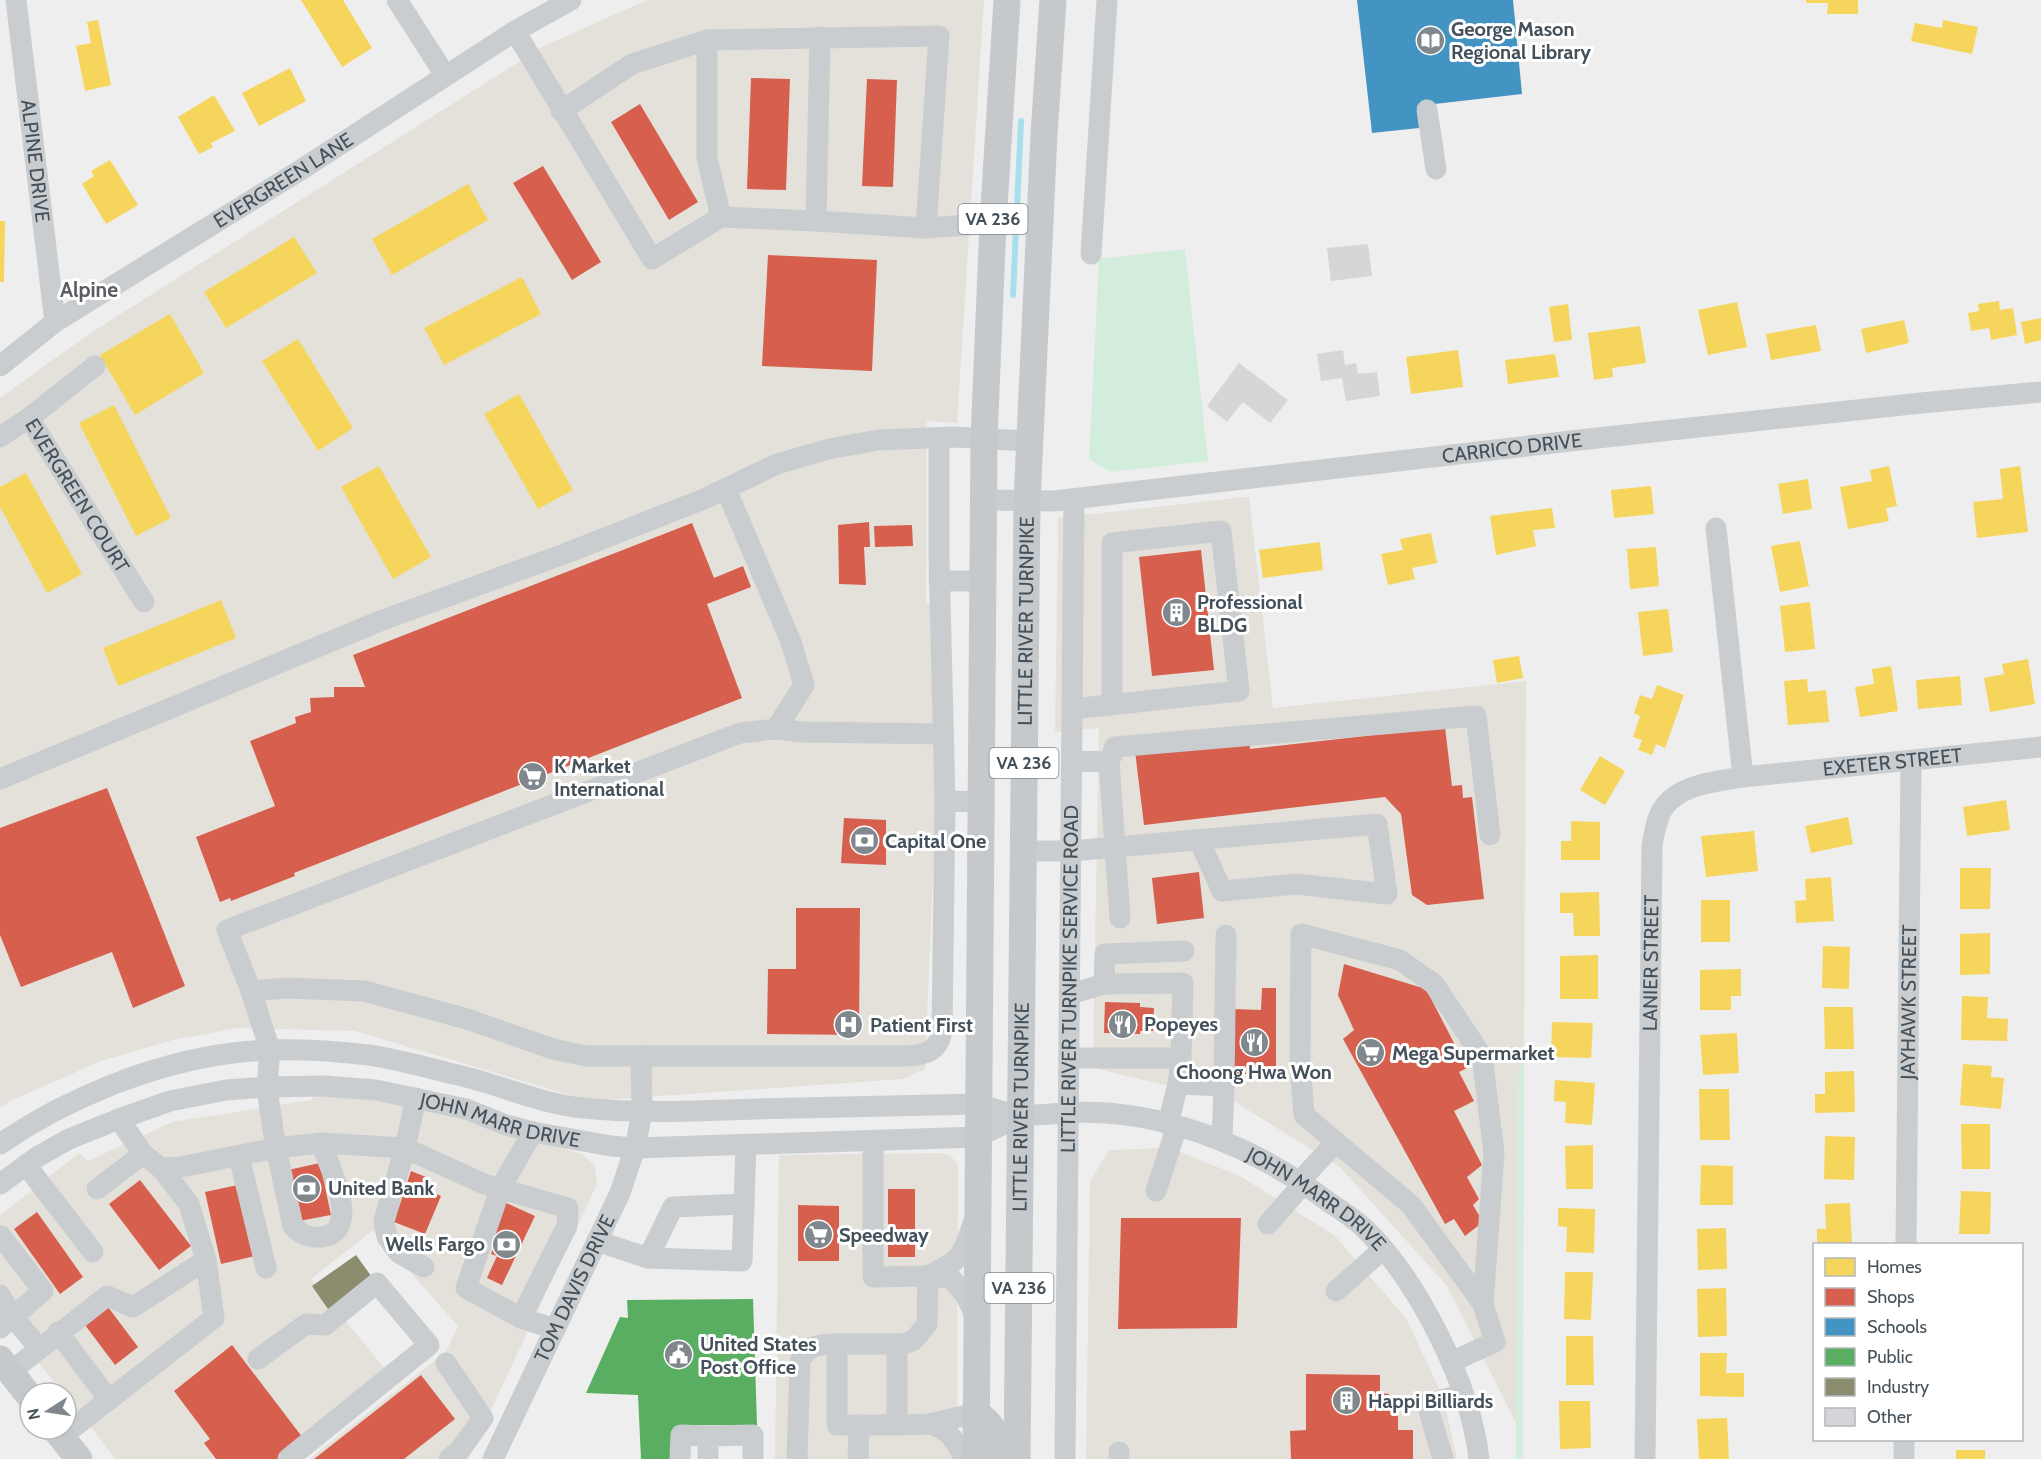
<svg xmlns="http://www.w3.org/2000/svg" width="2041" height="1459" font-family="Cabin,sans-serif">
  <rect width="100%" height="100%" fill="#efeeee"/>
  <path fill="#e4e1db" d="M647,0H984L957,423L927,421L926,604L947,606L937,774L925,1069L903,1079L589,1101L355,1031L238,1028L173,1040L101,1061L10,1101L0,1108V398L89,334L544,46Z
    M1244,497H1249L1273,708L1526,681L1524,1065L1519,1066L1516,1423L1447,1286L1340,1167L1235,1102L1098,1069L1093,1053L1099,728L1055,732L1058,518Z
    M320,1091L412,1102L582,1154L595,1166L597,1184L468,1459H309L446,1352L458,1326L373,1230L311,1279L387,1371L275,1459H116L66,1397V1393H63L0,1314V1215L79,1153L88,1161L172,1122L311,1100Z
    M1170,1148L1240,1176L1334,1235L1406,1318L1443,1397L1457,1459H1086L1090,1181L1109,1150Z
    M941,1153L951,1156L958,1165L957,1459H775L779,1155Z"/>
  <path fill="#d2eddc" d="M1185,249L1208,461L1111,472L1089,459L1099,259Z
    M1519,1065L1524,1066L1523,1459H1516Z"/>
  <path fill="#f6d55c" d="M301,0H343L372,48L342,67Z
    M1806,0H1858V14H1827L1828,3H1806Z
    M98,20L111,85L85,91L76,46L91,43L87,22Z
    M1943,20L1978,27L1972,54L1911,41L1915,23L1942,28Z
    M290,68L306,101L259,126L242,93Z
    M214,95L235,131L211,143L213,147L199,154L178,117Z
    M110,160L138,205L106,224L82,184L94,176L91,171Z
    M468,184L488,220L392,275L372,239Z
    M0,221H5L4,282H0Z
    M294,237L317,273L226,328L204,292Z
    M522,277L541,314L444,365L424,328Z
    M1999,301L2000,310L2013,308L2017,335L1991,340L1989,328L1971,331L1968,313L1979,311L1978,304Z
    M1737,302L1747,347L1708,355L1698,310Z
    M1568,304L1572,340L1554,342L1549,307Z
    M170,314L204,373L135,415L100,355Z
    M2041,318V340L2025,344L2021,322Z
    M1904,320L1909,343L1866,353L1861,329Z
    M1816,325L1821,351L1771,360L1766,334Z
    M1640,326L1646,363L1612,368L1613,377L1594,380L1588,333Z
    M298,339L353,428L318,451L262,361Z
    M1458,350L1463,387L1411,394L1406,357Z
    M1555,354L1559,377L1508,384L1505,360Z
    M519,394L573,490L538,509L484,414Z
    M114,405L171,518L136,536L79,423Z
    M379,466L431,557L393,579L341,487Z
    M1889,466L1897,506L1886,508L1889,521L1848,529L1840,487L1872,481L1870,470Z
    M2020,466L2028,532L1977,538L1973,502L2003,499L2000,469Z
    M26,473L82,574L47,593L0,507V487Z
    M1808,479L1812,509L1783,514L1778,484Z
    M1651,486L1654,514L1614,518L1611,490Z
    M1552,508L1555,528L1533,530L1536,546L1496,555L1490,516Z
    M1431,533L1437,563L1412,568L1415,579L1388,585L1381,554L1403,550L1400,539Z
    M1800,541L1809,586L1780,592L1771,546Z
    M1320,542L1323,570L1263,578L1259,550Z
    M1656,547L1659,586L1630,589L1627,549Z
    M221,600L236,638L118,686L103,648Z
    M1810,602L1815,649L1785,652L1780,606Z
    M1668,609L1673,652L1643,656L1638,612Z
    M1519,656L1523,678L1497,683L1493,660Z
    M2028,659L2035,704L1990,712L1984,678L2004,674L2002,664Z
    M1891,666L1898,711L1860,717L1855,687L1874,684L1872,669Z
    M1960,676L1962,705L1918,709L1916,680Z
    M1807,679L1808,692L1826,690L1829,722L1788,725L1784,681Z
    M1657,685L1684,695L1665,748L1656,744L1652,755L1638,750L1642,740L1633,737L1640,716L1634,713L1640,695L1652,699Z
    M1600,756L1625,771L1605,805L1580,790Z
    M2006,800L2010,830L1967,836L1963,807Z
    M1848,817L1853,844L1811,853L1805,826Z
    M1571,821L1600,822V860H1561V841H1571Z
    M1754,831L1758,871L1706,877L1701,836Z
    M1960,868H1991L1990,909H1960Z
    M1831,877L1834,921L1796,923L1795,901L1806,900L1805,879Z
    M1599,892L1600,936H1574L1573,913H1560V893Z
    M1701,900H1730V942H1701Z
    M1990,933V974L1960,975V934Z
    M1823,946L1850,947L1849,989L1822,988Z
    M1598,955V999H1560V956Z
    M1741,969V996H1731V1010H1700V970Z
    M1962,996L1988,997L1987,1018L2008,1019L2007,1041L1961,1040Z
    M1824,1007H1853L1854,1049H1825Z
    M1552,1022L1593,1023L1591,1058L1551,1057Z
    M1737,1033L1739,1073L1703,1075L1700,1035Z
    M1963,1064L1992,1066L1991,1077L2004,1078L2001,1109L1960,1105Z
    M1854,1071L1855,1112L1815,1113V1094H1825V1072Z
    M1555,1080L1595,1083L1592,1125L1565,1123L1566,1102L1554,1101Z
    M1699,1089H1729L1730,1140H1700Z
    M1961,1124H1990V1169H1962Z
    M1825,1136L1855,1137L1854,1180L1824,1179Z
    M1593,1145V1189H1566L1565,1146Z
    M1701,1165L1733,1166V1205H1700Z
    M1961,1191L1991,1192L1990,1234H1959Z
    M1850,1203L1852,1244H1817V1229H1826L1825,1204Z
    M1558,1208L1595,1209L1594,1253L1566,1252L1567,1227L1558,1226Z
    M1726,1228L1727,1269L1698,1270L1697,1229Z
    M1565,1272H1593L1591,1320L1564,1319Z
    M1726,1288L1727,1336L1698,1337L1697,1289Z
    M1566,1336H1593L1594,1385H1566Z
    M1700,1353H1727L1726,1373H1744V1397L1700,1396Z
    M1559,1401H1590L1591,1448L1560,1449Z
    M1727,1418L1729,1459H1699L1697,1419Z
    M1956,1450H1985V1459H1956Z"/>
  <path fill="#d6604d" d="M751,78L790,79L786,190L747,189Z
    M867,79L897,80L893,187L862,186Z
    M640,104L698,202L669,220L611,122Z
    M543,166L601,262L572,280L513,183Z
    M768,255L877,260L872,371L762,366Z
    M869,522L870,547H864L866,585L839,584L838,525Z
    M692,523L714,578L743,566L751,587L707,604L742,698L294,873L295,876L231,901L230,898L220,902L196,837L275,806L250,741L296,723L295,717L311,712L310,698L334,697V687H365L353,655Z
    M912,525L913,546L875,547L874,526Z
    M1201,550L1214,670L1152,676L1139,557Z
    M1445,727L1452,786L1462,785L1463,798L1472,797L1484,899L1427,905L1412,895L1401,814L1385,797L1144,825L1135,751L1249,738L1250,749Z
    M107,788L185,986L133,1008L112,952L21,987L0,935V828Z
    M844,818L886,820V865L841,863Z
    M1199,872L1204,918L1157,924L1152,878Z
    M796,908H860L859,1035L767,1034L768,969H796Z
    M1344,964L1426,989L1467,1068L1459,1072L1474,1101L1454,1111L1482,1165L1467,1177L1479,1199L1473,1205L1483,1222L1465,1236L1454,1219L1445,1224L1343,1039L1354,1030L1338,995Z
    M1262,988H1276V1074H1233V1009L1261,1010Z
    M1105,1002L1140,1003V1007L1154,1008L1153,1031H1140V1034L1104,1033Z
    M320,1163L331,1215L299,1221L288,1170Z
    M411,1171L431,1179L429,1190L441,1196L425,1234L394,1222Z
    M140,1180L191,1246L159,1270L109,1204Z
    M238,1185L255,1256L221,1264L205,1192Z
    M888,1189H915V1257H888Z
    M504,1202L535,1216L502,1285L487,1278L497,1256L491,1254L494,1246L485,1242Z
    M798,1205L839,1206V1261H798Z
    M37,1212L83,1277L60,1294L14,1229Z
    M1121,1218H1241L1237,1328L1118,1329Z
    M105,1303L138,1347L115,1365L82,1321Z
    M232,1345L306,1442L284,1459H216L204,1443L210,1439L174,1391Z
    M1306,1374L1380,1375V1393L1389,1394V1408H1398V1430H1413V1459H1291L1290,1431L1306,1430Z
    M421,1375L455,1419L404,1459H314Z"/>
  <path fill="#4393c3" d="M1357,0H1513L1522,94L1417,106L1419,128L1372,133Z"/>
  <path fill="#5aae61" d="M753,1299L757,1425H677V1459H641L638,1395L586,1393L620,1317L628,1318L627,1300Z"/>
  <path fill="#8c8c6e" d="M356,1255L374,1280L330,1312L312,1286Z"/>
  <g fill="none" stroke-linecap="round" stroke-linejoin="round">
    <path stroke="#a7dfeb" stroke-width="6" d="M1013,295L1021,121"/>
  </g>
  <path fill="#d6d6d8" d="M1368,244L1372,276L1331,281L1327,248Z
    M1343,350L1345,365L1356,363L1358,374L1377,372L1380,396L1346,401L1342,378L1321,381L1317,354Z
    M1239,363L1288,400L1270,423L1243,402L1227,422L1207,406Z"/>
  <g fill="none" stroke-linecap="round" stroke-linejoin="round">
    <g stroke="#cacdcf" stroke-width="21">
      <path id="s1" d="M16,0L55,322"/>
      <path d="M397,0L445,75"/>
      <path d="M515,31L652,259L721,217L816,221L926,228L993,223"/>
      <path d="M707,40V158L721,217"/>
      <path d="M1427,110L1436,169"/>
      <path d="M561,111L632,64L707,40L939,36L926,228"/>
      <path d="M816,221L820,37"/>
      <path d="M1091,254L1107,0"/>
      <path id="s2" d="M0,366L55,322L299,171L515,31L571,0"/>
      <path d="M29,418L95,366"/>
      <path id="s3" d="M0,437L29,418L144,602"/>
      <path d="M726,489L791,642L804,685L776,729"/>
      <path id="s4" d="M983,500L1054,501L1588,439L1921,403L2041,392"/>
      <path d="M1716,528L1743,777"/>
      <path d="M939,581H983"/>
      <path d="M1072,709L1239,691L1221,531L1112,543V705"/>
      <path d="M1072,761L1109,762L1120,918"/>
      <path d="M1109,762L1115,747L1476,716L1490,835"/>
      <path d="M0,779L380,621L564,554L704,499L777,464L829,449L878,440L953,437L1029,441"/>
      <path d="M945,801L981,802"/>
      <path d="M1024,851H1071L1377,824L1387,894L1296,884L1222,891L1199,840"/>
      <path d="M1104,984L1105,954L1184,951"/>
      <path d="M251,991L270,1050L267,1087L270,1110L276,1148L293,1226C302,1235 309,1238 322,1237C363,1231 329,1166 321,1143"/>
      <path d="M641,1056H906C925,1055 939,1052 942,1030L945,801L939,558V438"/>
      <path d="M1069,1058H1181L1183,983L1104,984L1071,994"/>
      <path d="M1178,1084L1224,1086"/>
      <path d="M416,1098L405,1148L384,1221L387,1237L399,1253L424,1267"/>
      <path d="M119,1119L143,1154L161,1168L181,1167L276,1148L321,1143L405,1148L484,1184L568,1208L567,1226L521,1318L555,1329"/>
      <path d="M1168,1124L1178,1084L1181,1058"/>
      <path d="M1222,1140L1224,1086L1226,935"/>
      <path d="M873,1141V1277L928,1276L951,1278L966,1296L975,1316"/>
      <path d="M1336,1142L1304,1115L1300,1062L1301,934L1400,960L1434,984L1482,1056L1494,1153L1483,1304"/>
      <path d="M0,1144C67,1098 153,1063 233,1053C277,1047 325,1050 369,1055C397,1059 425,1067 453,1074C497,1083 539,1104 584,1108C641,1114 699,1111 756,1109C830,1107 904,1106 978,1104L1021,1117"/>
      <path d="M239,1156L266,1268"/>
      <path d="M26,1165L93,1252"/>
      <path d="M161,1168L189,1204L206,1260"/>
      <path d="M1300,1181L1336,1142L1411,1205L1483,1304L1495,1342L1451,1362"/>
      <path id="s5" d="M0,1184L37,1157L69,1139L119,1119L170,1101L226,1090L267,1087L323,1086L376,1090L466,1109L506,1125L533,1132L611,1146L635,1148L978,1137C992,1130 1006,1122 1020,1118C1029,1114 1041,1115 1051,1114C1151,1103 1252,1144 1330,1203C1341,1210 1353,1218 1363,1227C1417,1278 1471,1385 1479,1459"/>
      <path d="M97,1189L143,1154"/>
      <path d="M1156,1191L1177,1126"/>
      <path d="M1268,1224L1304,1183"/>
      <path d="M0,1238L1,1236L43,1291L0,1328"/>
      <path d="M597,1241L648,1258L742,1261L746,1145"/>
      <path id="s6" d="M1906,1244L1911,762"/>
      <path d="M648,1258L673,1207L744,1204"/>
      <path d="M928,1276C961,1260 962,1257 973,1223"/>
      <path d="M1336,1291L1382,1250"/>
      <path d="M0,1295L13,1317L39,1348"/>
      <path d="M521,1318L466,1288L501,1187L533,1132"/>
      <path d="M58,1332L109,1400"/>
      <path d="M897,1344V1425H837V1344H904L914,1340L927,1324L928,1276"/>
      <path d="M258,1359L306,1324L325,1325L377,1283L429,1345L288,1459"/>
      <path d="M446,1363L483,1418L460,1450L449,1459"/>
      <path d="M10,1372L107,1296L133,1307L206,1260L214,1318L61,1437"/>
      <path d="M930,1424C949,1429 957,1442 964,1459"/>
      <path d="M897,1425L930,1424L975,1413"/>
      <path id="s7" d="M493,1459L620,1193L635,1148L642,1112L641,1056H586L553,1049L467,1019L364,991L287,988L251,991L227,930L740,733L776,729L803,732L943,734"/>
      <path d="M680,1459L681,1435L708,1436"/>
      <path d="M708,1459V1436L753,1435V1459"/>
      <path d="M797,1459L800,1361C807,1345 821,1344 837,1344"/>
      <path d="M858,1459L859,1425"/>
      <path id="s8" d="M1065,1459L1074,499"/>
      <path d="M1119,1459V1452"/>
      <path d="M1443,1459L1427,1404L1462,1394"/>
      <path id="s9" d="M1645,1459L1652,846C1654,834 1656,821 1662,810C1678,784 1715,782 1743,777L2041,747"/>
      <path d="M1904,1459V1440"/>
    </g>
    <g stroke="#c5c9cc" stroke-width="27">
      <path d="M0,1359L30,1397"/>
      <path d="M975,1413C996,1424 996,1437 1000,1459"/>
      <path d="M55,1429L79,1459"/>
      <path d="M976,1459L984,439L993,223L1007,0"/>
      <path id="s10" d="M1017,1459L1027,502L1044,134L1053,0"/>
    </g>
  </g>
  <defs>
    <symbol id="library-disc" viewBox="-11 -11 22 22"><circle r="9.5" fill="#80888e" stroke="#fff"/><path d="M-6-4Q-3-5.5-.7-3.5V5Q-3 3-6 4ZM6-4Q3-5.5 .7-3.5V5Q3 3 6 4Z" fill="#fff"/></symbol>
    <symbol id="building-disc" viewBox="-11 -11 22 22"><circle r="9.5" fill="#80888e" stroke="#fff"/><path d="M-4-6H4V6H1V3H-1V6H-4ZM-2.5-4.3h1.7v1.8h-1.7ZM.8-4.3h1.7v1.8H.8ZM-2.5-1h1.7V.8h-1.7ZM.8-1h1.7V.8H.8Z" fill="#fff"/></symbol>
    <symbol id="supermarket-disc" viewBox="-11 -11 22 22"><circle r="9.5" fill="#80888e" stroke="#fff"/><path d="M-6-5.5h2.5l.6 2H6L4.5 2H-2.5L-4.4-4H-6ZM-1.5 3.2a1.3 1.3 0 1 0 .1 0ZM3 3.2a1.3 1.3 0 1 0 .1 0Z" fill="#fff"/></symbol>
    <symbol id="bank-disc" viewBox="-11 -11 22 22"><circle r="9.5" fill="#80888e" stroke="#fff"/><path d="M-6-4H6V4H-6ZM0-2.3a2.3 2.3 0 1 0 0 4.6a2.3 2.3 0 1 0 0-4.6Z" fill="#fff"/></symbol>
    <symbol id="restaurant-disc" viewBox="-11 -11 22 22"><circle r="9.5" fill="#80888e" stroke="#fff"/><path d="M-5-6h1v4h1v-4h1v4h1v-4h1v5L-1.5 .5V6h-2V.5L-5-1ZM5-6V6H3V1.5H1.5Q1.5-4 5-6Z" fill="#fff"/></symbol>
    <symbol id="hospital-disc" viewBox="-11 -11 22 22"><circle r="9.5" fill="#80888e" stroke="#fff"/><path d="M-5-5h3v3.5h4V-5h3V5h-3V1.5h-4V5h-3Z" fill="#fff"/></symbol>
    <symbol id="civic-disc" viewBox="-11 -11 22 22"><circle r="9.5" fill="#80888e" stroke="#fff"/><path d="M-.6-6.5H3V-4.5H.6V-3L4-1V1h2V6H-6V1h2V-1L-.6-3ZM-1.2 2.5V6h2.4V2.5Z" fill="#fff"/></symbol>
  </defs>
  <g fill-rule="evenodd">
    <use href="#library-disc" x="1414" y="24" width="33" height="33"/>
    <use href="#building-disc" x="1160" y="596" width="33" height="33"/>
    <use href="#supermarket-disc" x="516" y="760" width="33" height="33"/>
    <use href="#bank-disc" x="848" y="824" width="33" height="33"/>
    <use href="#restaurant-disc" x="1106" y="1008" width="33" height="33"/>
    <use href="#hospital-disc" x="832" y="1008" width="33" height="33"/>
    <use href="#restaurant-disc" x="1238" y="1026" width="33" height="33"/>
    <use href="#supermarket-disc" x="1354" y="1036" width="33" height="33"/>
    <use href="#bank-disc" x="290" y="1172" width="33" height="33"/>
    <use href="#supermarket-disc" x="802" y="1218" width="33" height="33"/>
    <use href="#bank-disc" x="490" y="1228" width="33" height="33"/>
    <use href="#civic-disc" x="662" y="1338" width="33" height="33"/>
    <use href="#building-disc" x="1330" y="1384" width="33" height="33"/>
  </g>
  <g text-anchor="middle" stroke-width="6" stroke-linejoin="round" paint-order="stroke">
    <g fill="#fff" stroke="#7d858c" stroke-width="1.5">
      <rect x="958.5" y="204" width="69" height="30" rx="4.5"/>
      <rect x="989.5" y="748" width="69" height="30" rx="4.5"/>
      <rect x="984.5" y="1273" width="69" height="30" rx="4.5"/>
    </g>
    <g font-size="18" font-weight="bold" fill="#45515a">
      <text x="993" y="225">VA 236</text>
      <text x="1024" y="769">VA 236</text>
      <text x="1019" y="1294">VA 236</text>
    </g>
    <g font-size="20" font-weight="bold" fill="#45515a" stroke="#fff" text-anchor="start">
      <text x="1451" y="36">George Mason<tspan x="1451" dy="23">Regional Library</tspan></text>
      <text x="1197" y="609">Professional<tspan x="1197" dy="23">BLDG</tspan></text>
      <text x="554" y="773">K Market<tspan x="554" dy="23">International</tspan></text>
      <text x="885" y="848">Capital One</text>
      <text x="1144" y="1031">Popeyes</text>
      <text x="870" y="1032">Patient First</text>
      <text x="1392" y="1060">Mega Supermarket</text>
      <text x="1254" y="1079" text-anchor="middle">Choong Hwa Won</text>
      <text x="328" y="1195">United Bank</text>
      <text x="839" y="1242">Speedway</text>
      <text x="485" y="1251" text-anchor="end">Wells Fargo</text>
      <text x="700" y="1351">United States<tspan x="700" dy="23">Post Office</tspan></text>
      <text x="1368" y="1408">Happi Billiards</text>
    </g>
    <g font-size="20" fill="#45515a" stroke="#fff">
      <text dy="7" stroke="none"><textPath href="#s1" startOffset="162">ALPINE DRIVE</textPath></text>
      <text dy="7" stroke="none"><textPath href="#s2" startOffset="339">EVERGREEN LANE</textPath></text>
      <text dy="7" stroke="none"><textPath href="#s4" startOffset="532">CARRICO DRIVE</textPath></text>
      <text dy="7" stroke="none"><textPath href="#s3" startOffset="126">EVERGREEN COURT</textPath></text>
      <text dy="7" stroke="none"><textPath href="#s10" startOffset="838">LITTLE RIVER TURNPIKE</textPath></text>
      <text dy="7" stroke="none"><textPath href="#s9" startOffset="891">EXETER STREET</textPath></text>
      <text dy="7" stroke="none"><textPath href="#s9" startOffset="496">LANIER STREET</textPath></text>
      <text dy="7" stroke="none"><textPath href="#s8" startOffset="480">LITTLE RIVER TURNPIKE SERVICE ROAD</textPath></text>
      <text dy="7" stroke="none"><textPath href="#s6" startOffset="242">JAYHAWK STREET</textPath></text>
      <text dy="7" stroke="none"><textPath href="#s10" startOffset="352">LITTLE RIVER TURNPIKE</textPath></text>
      <text dy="7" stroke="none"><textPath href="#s5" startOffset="526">JOHN MARR DRIVE</textPath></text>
      <text dy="7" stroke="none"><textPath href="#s5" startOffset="1371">JOHN MARR DRIVE</textPath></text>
      <text dy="7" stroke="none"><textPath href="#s7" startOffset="189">TOM DAVIS DRIVE</textPath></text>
    </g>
    <g font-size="21" font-weight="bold" fill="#5a5d62" stroke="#fff">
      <text x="89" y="297">Alpine</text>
    </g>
  </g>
  <rect x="1813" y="1243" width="210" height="198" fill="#ffffff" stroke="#b5b9bd" stroke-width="1.5"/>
  <rect x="1825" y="1258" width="30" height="18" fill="#f6d55c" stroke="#b5b9bd" stroke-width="1.5"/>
  <text x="1867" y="1273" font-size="18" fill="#45515a">Homes</text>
  <rect x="1825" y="1288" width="30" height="18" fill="#d6604d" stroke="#b5b9bd" stroke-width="1.5"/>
  <text x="1867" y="1303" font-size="18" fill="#45515a">Shops</text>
  <rect x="1825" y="1318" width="30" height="18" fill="#4393c3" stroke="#b5b9bd" stroke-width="1.5"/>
  <text x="1867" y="1333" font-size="18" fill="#45515a">Schools</text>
  <rect x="1825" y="1348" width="30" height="18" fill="#5aae61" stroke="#b5b9bd" stroke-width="1.5"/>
  <text x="1867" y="1363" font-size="18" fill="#45515a">Public</text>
  <rect x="1825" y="1378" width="30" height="18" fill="#8c8c6e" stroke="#b5b9bd" stroke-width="1.5"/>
  <text x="1867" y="1393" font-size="18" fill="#45515a">Industry</text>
  <rect x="1825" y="1408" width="30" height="18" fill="#d6d6d8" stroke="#b5b9bd" stroke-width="1.5"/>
  <text x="1867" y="1423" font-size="18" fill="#45515a">Other</text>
  <g transform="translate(48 1411) rotate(258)"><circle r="28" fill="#ffffff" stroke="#b5b9bd" stroke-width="1.5"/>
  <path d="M0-4.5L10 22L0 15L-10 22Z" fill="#80888e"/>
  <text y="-9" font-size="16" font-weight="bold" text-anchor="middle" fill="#45515a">N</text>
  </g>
</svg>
